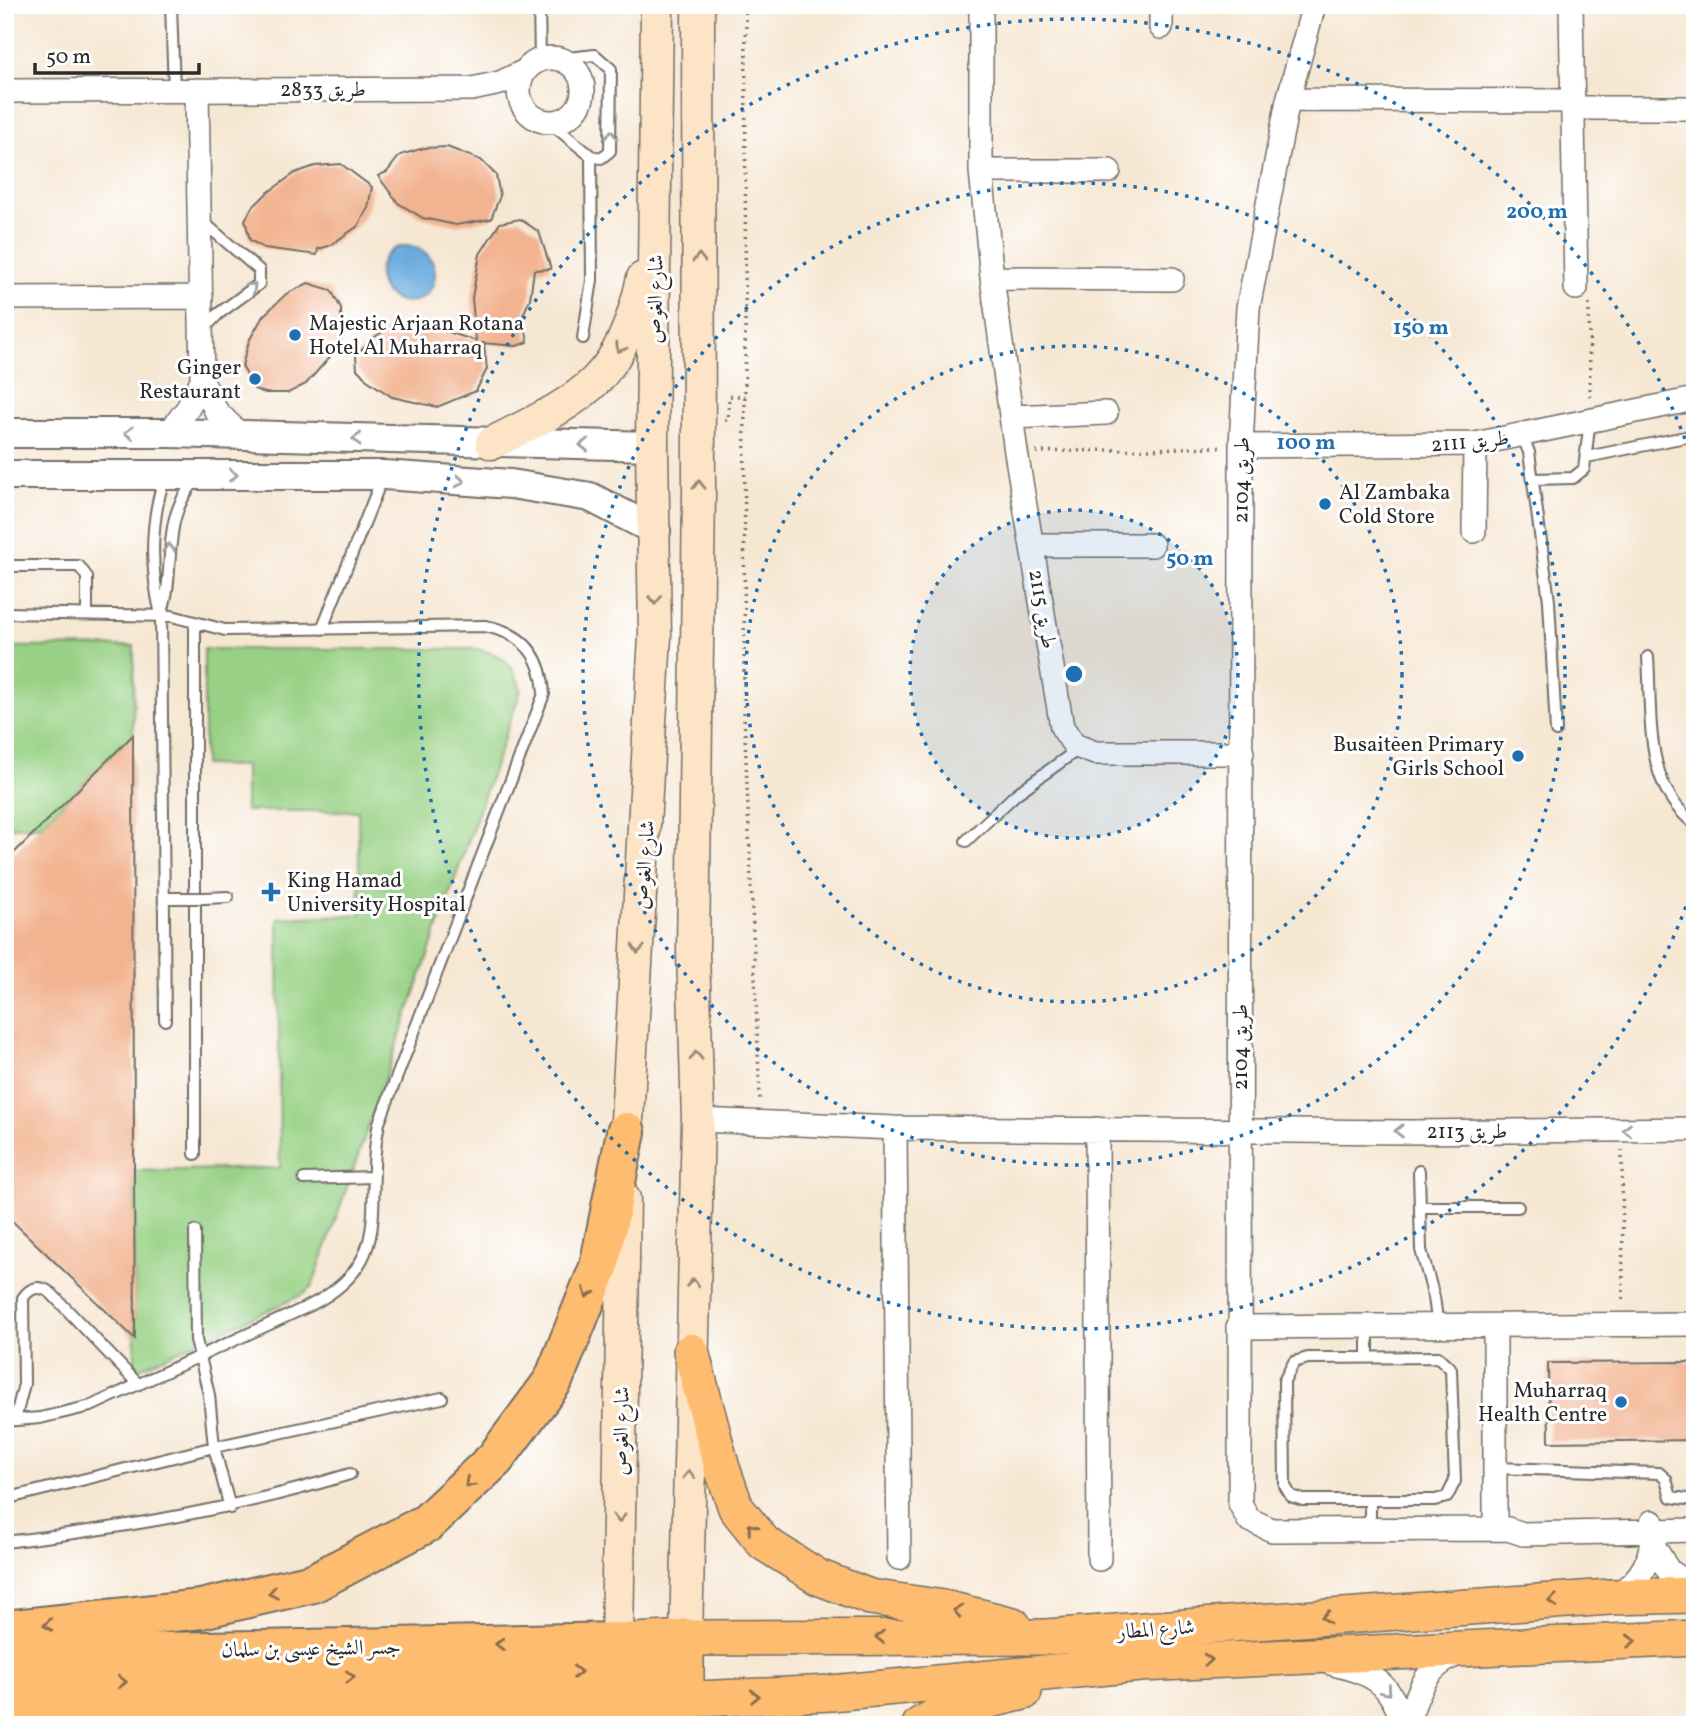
<svg xmlns="http://www.w3.org/2000/svg" width="1700" height="1730" font-family="Vollkorn,Amiri,serif">
  <rect width="100%" height="100%" fill="#fff"/>
  <filter id="ink" filterUnits="userSpaceOnUse"><feTurbulence type="fractalNoise" baseFrequency=".0143" numOctaves="2"/><feDisplacementMap in="SourceGraphic" scale="14" xChannelSelector="R" yChannelSelector="G"/><feConvolveMatrix kernelMatrix="1 2 1 2 8 2 1 2 1" color-interpolation-filters="sRGB"/></filter>
  <filter id="wash" filterUnits="userSpaceOnUse"><feTurbulence type="fractalNoise" baseFrequency=".00686" numOctaves="4" result="noise"/><feDisplacementMap in="SourceGraphic" scale="28" xChannelSelector="R" yChannelSelector="G"/><feGaussianBlur stdDeviation="1.57" result="paint"/><feColorMatrix in="noise" values="0 0 0 0 0 0 0 0 0 0 0 0 0 0 0 0 0 1.4 0 .05"/><feComposite in="paint" operator="in"/></filter>
  <g filter="url(#wash)">
    <rect width="100%" height="100%" fill="#f6e7d3"/>
    <path fill="#98d185" stroke="#627e58" stroke-width="2" d="M134,646L133,735L41,826L5,827V647Z
      M204,649H477C504,655 514,663 521,690L312,1287L302,1295L135,1370L134,1171L280,1168L278,918L360,915L358,811H245V766L204,765Z"/>
    <path fill="#69abde" stroke="#4a6b84" stroke-width="2" d="M379 274a28 28 0 1 1 56 0a28 28 0 1 1-56 0Z"/>
    <g id="blocks">
      <path fill="#f2b390" d="M447,147L481,160L496,175L500,196L491,219L456,225L423,218L398,203L378,176L387,172L400,155L424,148Z
        M341,164L372,187L368,208L358,226L329,246L318,249L317,255L264,248L250,240L245,220L251,209L266,194L295,173L315,166Z
        M520,219L539,232L551,269L534,270L530,299L523,315L528,342L517,346L481,343L484,344L487,369L476,391L437,407L392,397L367,380L357,369L356,356L373,338L386,330L411,324L430,326L476,341L472,298L480,254L500,223Z
        M308,283L331,290L341,308V344L306,384L288,393H265L254,389L242,366L249,341L263,316L286,294Z
        M133,735L134,1171L135,1339L5,1214V862Z
        M1695,1362V1440L1549,1442L1548,1363Z"/>
    </g>
  </g>
  <g filter="url(#ink)">
    <use href="#blocks" fill-opacity="0" stroke="#726d66" stroke-width="2"/>
    <g fill="none" stroke-linecap="round" stroke-linejoin="round">
      <defs>
        <path id="service" d="M171,5L174,90
          M539,5L540,60
          M548,121L591,156L601,158L610,151L611,69L595,55L559,59
          M202,221L259,270V284L218,314L203,330
          M583,338L592,280L591,156
          M1522,436L1529,452L1549,601L1556,731
          M1587,457L1695,435
          M1533,479L1573,478L1584,469L1590,420
          M5,566H79L87,577V614
          M162,612C177,566 159,518 197,479
          M5,613L172,616L225,630L485,626C523,633 542,655 544,694L379,1123C362,1202 400,1260 309,1306L91,1406L40,1418L5,1421
          M322,629L383,476
          M1648,657C1652,715 1643,786 1695,824
          M966,841L1016,794L1080,748
          M164,898H187
          M205,898L228,897
          M165,1020L161,615C150,569 150,521 165,476
          M195,1154V624
          M1419,1171L1421,1250L1434,1297L1438,1327
          M304,1179L374,1177
          M1420,1207H1518
          M195,1231L196,1340L209,1395L214,1447L230,1508
          M1368,1328V1357
          M1438,1357L1451,1369L1455,1481L1447,1497L1435,1500H1303L1291,1496L1285,1486L1284,1381L1294,1362L1308,1358Z
          M15,1420L24,1384L23,1298C31,1286 41,1285 52,1294L138,1384
          M1496,1468L1659,1473L1666,1479L1671,1497L1695,1500
          M5,1499L214,1447L442,1398
          M1370,1500V1530
          M5,1542C123,1528 237,1509 350,1474"/>
        <path id="minor" d="M981,5V171L992,278L1016,452L1062,727L1074,745L1095,753H1242
          M1314,5L1288,100L1248,308L1241,446L1240,1503L1248,1519L1272,1530L1508,1529L1523,1534L1695,1530
          M1571,5L1576,288
          M1161,27V5
          M519 90a32 32 0 1 1 64 0a32 32 0 1 1-64 0Z
          M197,90L202,380L216,411L240,435
          M5,91L472,89L500,83L525,71
          M1288,100L1572,101
          M1572,108H1695
          M981,171H1109
          M992,278L1172,279
          M5,298L201,297
          M1011,417L1106,413
          M169,433L188,408L202,380
          M1241,446L1475,444L1695,399
          M1474,531L1475,444
          M1032,545H1152
          M698,1120L895,1128L1409,1132L1695,1129
          M895,1128L899,1558
          M1097,1129L1099,1559
          M1495,1326V1529
          M1238,1327L1695,1324
          M1653,1545L1668,1570L1695,1588
          M1613,1596C1644,1581 1654,1555 1652,1522
          M1330,1663C1378,1676 1386,1679 1405,1725
          M1406,1725C1420,1690 1423,1668 1460,1653"/>
        <path id="tertiary" d="M5,433H169L652,446
          M5,475H384L511,484L590,497L656,531"/>
        <path id="secondary" d="M492,443C582,398 620,384 643,278
          M625,1154L655,636L652,446L657,5
          M686,1638L698,1120L693,952L699,493L698,5
          M617,1642L624,1199"/>
        <path id="primary" d="M691,1351L722,1468L736,1508L764,1543L818,1577L870,1597L944,1608L1013,1625
          M686,1638V1725
          M629,1702L831,1693L1140,1664L1695,1638
          M618,1725L617,1642L686,1638L1046,1637L1610,1597L1695,1595
          M920,1725L945,1711L1024,1692"/>
        <path id="trunk" d="M5,1630L201,1609L313,1583L427,1523L495,1459L553,1381L599,1267L626,1132
          M5,1659L165,1652L617,1642C656,1664 659,1682 659,1725
          M5,1685L636,1672L663,1660L686,1638
          M5,1714L166,1718L618,1702"/>
      </defs>
      <use href="#service" stroke="#726d66" stroke-width="14"/>
      <use href="#minor" stroke="#726d66" stroke-width="26"/>
      <use href="#tertiary" stroke="#726d66" stroke-width="32"/>
      <use href="#secondary" stroke="#726d66" stroke-width="35"/>
      <use href="#primary" stroke="#726d66" stroke-width="38"/>
      <use href="#trunk" stroke="#726d66" stroke-width="42"/>
      <path stroke="#726d66" stroke-width="3.5" stroke-dasharray="2 5" stroke-linecap="butt" d="M746,5L744,712L760,1100
        M1589,304L1590,397
        M725,420H728L729,396H745
        M1036,452L1221,447
        M1622,1150L1623,1303"/>
      <use href="#service" stroke="#fff" stroke-width="10"/>
      <use href="#minor" stroke="#fff" stroke-width="23"/>
      <use href="#tertiary" stroke="#fff" stroke-width="28"/>
      <use href="#secondary" stroke="#fee4c6" stroke-width="32"/>
      <use href="#primary" stroke="#fdbc70" stroke-width="35"/>
      <use href="#trunk" stroke="#fdbc70" stroke-width="38"/>
      <defs>
        <path id="service-bridge" d="M187,898H205"/>
      </defs>
      <use href="#service-bridge" stroke="#726d66" stroke-width="14" stroke-linecap="butt"/>
      <use href="#service-bridge" stroke="#fff" stroke-width="10"/>
    </g>
    <defs><path id="oneway-chevron" d="M-2-3.5L2.5 0L-2 3.5" fill="none" stroke-width="1.6" stroke-linecap="round" stroke-linejoin="round" transform="scale(1.75)"/></defs>
    <g stroke="#a0a0a0">
      <use href="#oneway-chevron" transform="translate(611 135) rotate(-88)"/>
      <use href="#oneway-chevron" transform="translate(252 287) rotate(-43)"/>
      <use href="#oneway-chevron" transform="translate(129 433) rotate(180)"/>
      <use href="#oneway-chevron" transform="translate(357 439) rotate(-178)"/>
      <use href="#oneway-chevron" transform="translate(584 445) rotate(-179)"/>
      <use href="#oneway-chevron" transform="translate(233 475)"/>
      <use href="#oneway-chevron" transform="translate(460 481) rotate(4)"/>
      <use href="#oneway-chevron" transform="translate(169 548) rotate(-89)"/>
      <use href="#oneway-chevron" transform="translate(1627 1130) rotate(180)"/>
      <use href="#oneway-chevron" transform="translate(1399 1131) rotate(-180)"/>
      <use href="#oneway-chevron" transform="translate(1387 1691) rotate(49)"/>
    </g>
    <g stroke="#948878">
      <use href="#oneway-chevron" transform="translate(699 258) rotate(-90)"/>
      <use href="#oneway-chevron" transform="translate(620 348) rotate(122)"/>
      <use href="#oneway-chevron" transform="translate(699 485) rotate(-90)"/>
      <use href="#oneway-chevron" transform="translate(655 600) rotate(91)"/>
      <use href="#oneway-chevron" transform="translate(638 949) rotate(94)"/>
      <use href="#oneway-chevron" transform="translate(696 1056) rotate(-92)"/>
      <use href="#oneway-chevron" transform="translate(693 1283) rotate(-88)"/>
      <use href="#oneway-chevron" transform="translate(689 1475) rotate(-89)"/>
      <use href="#oneway-chevron" transform="translate(619 1518) rotate(91)"/>
    </g>
    <g stroke="#8a6c4a">
      <use href="#oneway-chevron" transform="translate(588 1293) rotate(112)"/>
      <use href="#oneway-chevron" transform="translate(469 1483) rotate(137)"/>
      <use href="#oneway-chevron" transform="translate(752 1528) rotate(-128)"/>
      <use href="#oneway-chevron" transform="translate(273 1593) rotate(167)"/>
      <use href="#oneway-chevron" transform="translate(1553 1601) rotate(176)"/>
      <use href="#oneway-chevron" transform="translate(958 1611) rotate(-168)"/>
      <use href="#oneway-chevron" transform="translate(1326 1617) rotate(176)"/>
      <use href="#oneway-chevron" transform="translate(48 1625) rotate(174)"/>
      <use href="#oneway-chevron" transform="translate(880 1637) rotate(180)"/>
      <use href="#oneway-chevron" transform="translate(1631 1641) rotate(-2)"/>
      <use href="#oneway-chevron" transform="translate(500 1644) rotate(179)"/>
      <use href="#oneway-chevron" transform="translate(1208 1660) rotate(-3)"/>
      <use href="#oneway-chevron" transform="translate(577 1672) rotate(-1)"/>
      <use href="#oneway-chevron" transform="translate(350 1677) rotate(-1)"/>
      <use href="#oneway-chevron" transform="translate(122 1682) rotate(-1)"/>
      <use href="#oneway-chevron" transform="translate(755 1696) rotate(-2)"/>
    </g>
  </g>
  <circle cx="1074" cy="674" r="164" fill="#1f6fb2" fill-opacity=".12"/>
  <g fill="none" stroke="#1f6fb2" stroke-width="3.5" stroke-dasharray="3.5 7">
    <circle cx="1074" cy="674" r="164"/>
    <circle cx="1074" cy="674" r="328"/>
    <circle cx="1074" cy="674" r="491"/>
    <path d="M1693 887A655 655 0 1 1 1693 461"/>
  </g>
  <g fill="#1f6fb2" stroke="#fff" stroke-width="2.5">
    <circle cx="295" cy="335" r="7"/>
    <circle cx="255" cy="379" r="7"/>
    <circle cx="1325" cy="504" r="7"/>
    <circle cx="1518" cy="756" r="7"/>
    <path d="M267.5 881.5h7v7h7v7h-7v7h-7v-7h-7v-7h7z"/>
    <circle cx="1621" cy="1402" r="7"/>
  </g>
  <g text-anchor="middle" stroke-width="6" stroke-linejoin="round" paint-order="stroke">
    <g font-size="21" fill="#2b2b2b" stroke="#fff">
      <text x="323" y="96">طريق 2833</text>
      <text transform="translate(655 299) rotate(-89)" y="7">شارع الغوص</text>
      <text transform="translate(1470 441) rotate(-5)" y="7">طريق 2111</text>
      <text transform="translate(1241 480) rotate(-89)" y="7">طريق 2104</text>
      <text transform="translate(1043 609) rotate(80)" y="7">طريق 2115</text>
      <text transform="translate(644 865) rotate(-86)" y="7">شارع الغوص</text>
      <text transform="translate(1240 1047) rotate(-90)" y="7">طريق 2104</text>
      <text x="1467" y="1138">طريق 2113</text>
      <text transform="translate(621 1431) rotate(-89)" y="7">شارع الغوص</text>
      <text transform="translate(1156 1629) rotate(-4)" y="7">شارع المطار</text>
      <text transform="translate(311 1648) rotate(-1)" y="7">جسر الشيخ عيسى بن سلمان</text>
    </g>
    <g font-size="21" fill="#2b2b2b" stroke="#fff" text-anchor="start">
      <text x="309" y="330">Majestic Arjaan Rotana<tspan x="309" dy="24">Hotel Al Muharraq</tspan></text>
      <text x="241" y="374" text-anchor="end">Ginger<tspan x="241" dy="24">Restaurant</tspan></text>
      <text x="1339" y="499">Al Zambaka<tspan x="1339" dy="24">Cold Store</tspan></text>
      <text x="1504" y="751" text-anchor="end">Busaiteen Primary<tspan x="1504" dy="24">Girls School</tspan></text>
      <text x="287" y="887">King Hamad<tspan x="287" dy="24">University Hospital</tspan></text>
      <text x="1607" y="1397" text-anchor="end">Muharraq<tspan x="1607" dy="24">Health Centre</tspan></text>
    </g>
  </g>
  <circle cx="1074" cy="674" r="10" fill="#1f6fb2" stroke="#fff" stroke-width="3.5"/>
  <g font-size="21" text-anchor="middle" font-weight="bold" fill="#1f6fb2" stroke="#fff" stroke-width="6" stroke-linejoin="round" paint-order="stroke">
    <text x="1537" y="218">200 m</text>
    <text x="1421" y="334">150 m</text>
    <text x="1306" y="449">100 m</text>
    <text x="1190" y="565">50 m</text>
  </g>
  <rect width="1700" height="1730" fill="none" stroke="#fff" stroke-width="28"/>
  <path d="M35 63v10h164v-10" fill="none" stroke="#2b2b2b" stroke-width="3.5"/>
  <text x="46" y="63" font-size="21" fill="#2b2b2b" stroke="#ffffff" stroke-width="5" paint-order="stroke">50 m</text>
</svg>
